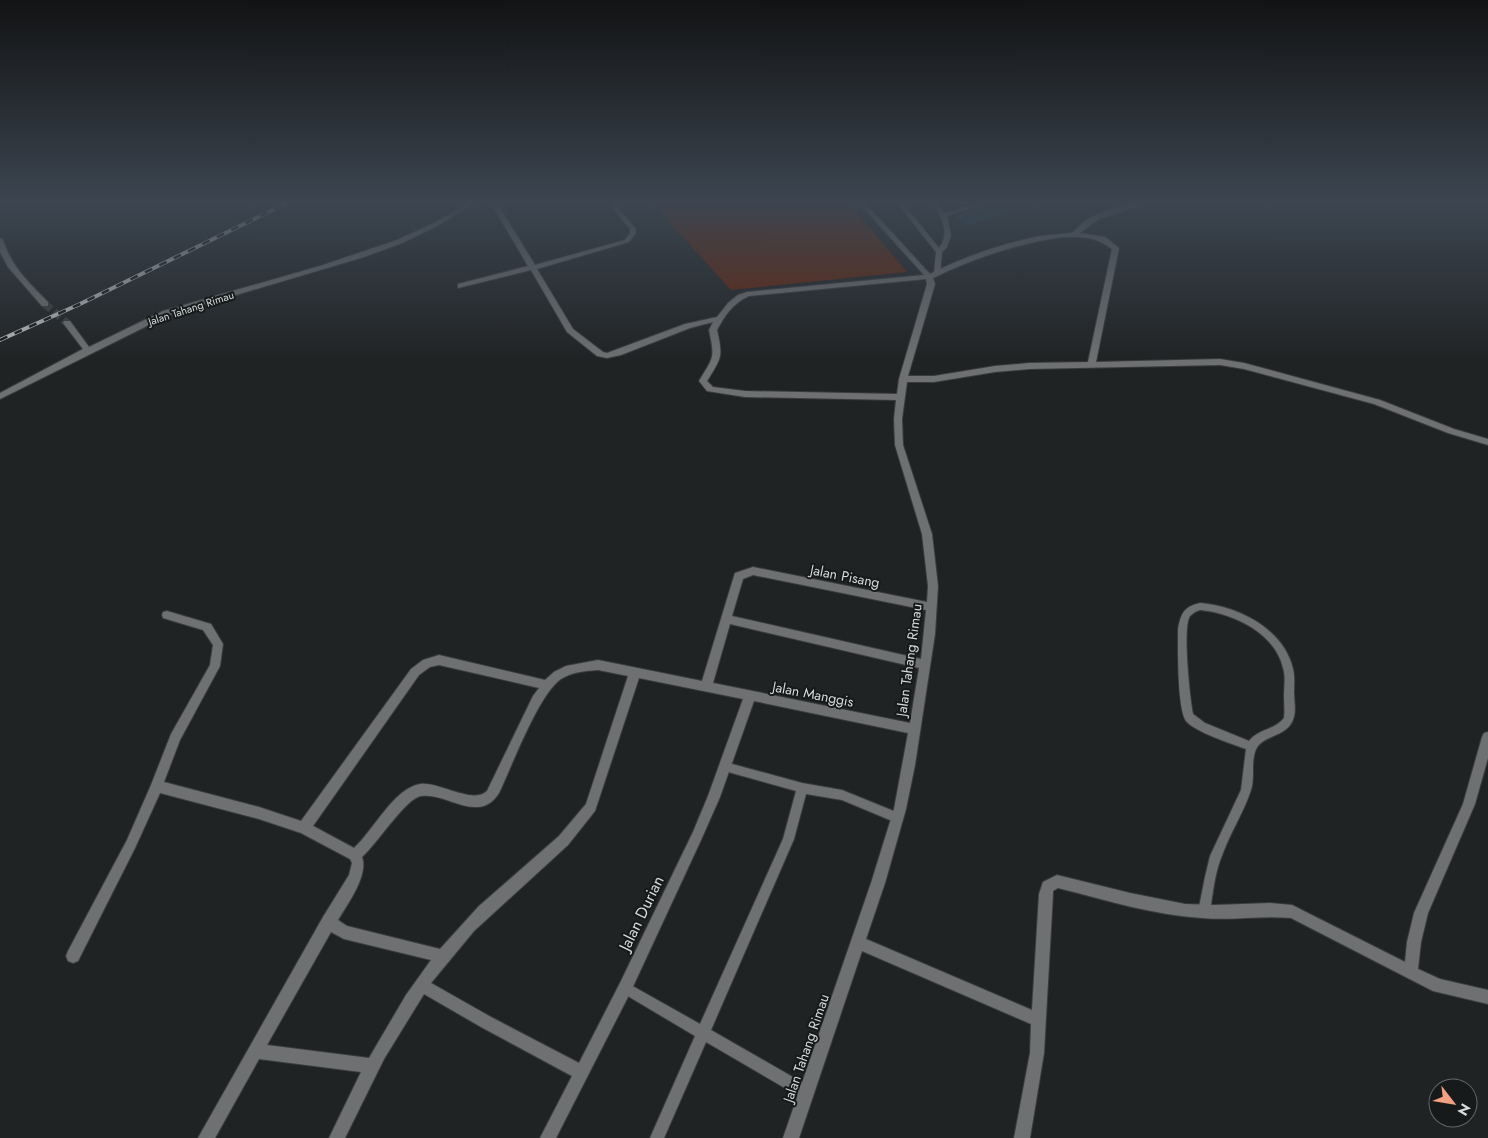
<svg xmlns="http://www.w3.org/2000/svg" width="1488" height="1138" font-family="Jost,sans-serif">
  <rect width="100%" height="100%" fill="#202324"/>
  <path fill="#672309" d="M652,203H849L907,272L731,290Z"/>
  <path fill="#1d404b" d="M997,203H1034L1035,206L967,226L954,216Z"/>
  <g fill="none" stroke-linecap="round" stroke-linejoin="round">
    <path stroke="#3c3e3f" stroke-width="8" stroke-dasharray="8 4" stroke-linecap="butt" d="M45,304L67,323"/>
    <defs>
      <path id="lane" d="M897,203H903L939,248C951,233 941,216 933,203H939L945,213L981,203H989L947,216L951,235L947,247L942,252L940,274L937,276L934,274L936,252Z
        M1200,603C1238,606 1284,629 1293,669C1295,677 1294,685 1294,692C1294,702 1297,713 1292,722C1284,738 1260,735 1255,752C1251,764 1255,778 1251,790C1244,812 1231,831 1223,853C1215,871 1213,892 1210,912L1208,916L1204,918L1200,916L1198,912L1205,877L1210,856L1241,790L1246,749C1232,744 1195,732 1186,721C1177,708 1178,647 1178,629C1181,613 1184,607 1200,603ZM1200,610C1233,613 1275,633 1283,668C1286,677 1284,686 1284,695C1284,703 1285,710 1284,718C1275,730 1258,729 1249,741L1205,723L1193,714C1190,698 1182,628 1190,616C1193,613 1196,611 1200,610Z
        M725,762L802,783L842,790L901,814L902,818L901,822L897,823L842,800L806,794L794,839L711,1030L812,1088L814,1093L812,1098L807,1100L802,1098L706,1042L664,1138H650L695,1036L621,992L619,988L621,984L625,982L629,984L700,1024L783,839L796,791L721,770L720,767L721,764Z"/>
      <path id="street" d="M468,203H475L439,225L402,243L364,257L169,315L0,399V393L83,349L63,323L64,321H70L89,347L163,311L320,266L397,240L434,223Z
        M488,203H494L500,208L535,265L625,240L630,233V229L608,203H614L635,228L636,233L629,242L537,269L573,329L603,352L607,353L685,324L717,317L728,303L738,295L747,292L924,275L859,203H865L930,274C963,257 999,245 1035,237C1043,235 1070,234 1073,232C1077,229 1080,224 1085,221C1102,210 1127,203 1147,203L1146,204L1099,219L1080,233L1105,237L1119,248L1096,362L1220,359L1244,363L1380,400L1454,429L1488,439V445L1448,433L1374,404L1244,369L1220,365L1029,369L995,372L934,382H907L902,419L903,445L932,534L938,586L935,634L915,765L906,809L885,883L866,939L1032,1010L1039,894L1043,882L1057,875L1130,893L1185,904L1215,905L1270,903L1292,905L1405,962L1407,942L1414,913L1463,804L1482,737L1484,733L1488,732V758L1475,804L1428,913L1421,942L1418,969L1440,979L1488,990V1004L1433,991L1291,918C1261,915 1232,921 1202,918C1153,915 1106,900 1058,888L1053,891V894L1044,1053L1030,1138H1014L1030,1053L1031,1024L862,951L799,1138H783L871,883L894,809L908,733L754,701L720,797L701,840L630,993L556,1138H540L572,1076L481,1027L424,994L384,1059L345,1138H329L361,1072L259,1059L215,1138H198L323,917L349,875L352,863L350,859L301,833L259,819L160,793L135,848L78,961L73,963L68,961L66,956L68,951L127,840L151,785L171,734L210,665L213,645L203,630L163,618L162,615L163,612L167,611L211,624L223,644L220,666L180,740L164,782L259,807L301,821L411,669L423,660L439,655L545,680L554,672L566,666L598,660L702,681L734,576L735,573L753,567L927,602L928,586L922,534L895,445L894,419L896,400L745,397L707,391L699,381C714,357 715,358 709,330L713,322L690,328L621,355L607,358L597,356L567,332L531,270L458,288V284L528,266L495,210ZM1062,237C1083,237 1095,236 1112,249L1088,362L1029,363L995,366L934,376H908L935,284L933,278C974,258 1016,244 1062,237ZM926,279L927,284L899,379L897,394L745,391L713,387L707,381C722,357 723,357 717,330C725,315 733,303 749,296ZM753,575L926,610L921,659L732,616L743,579ZM730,624L919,668L910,723L713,683ZM439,665L539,688L533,696L487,791C473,805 438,781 420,784C393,789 374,830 354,848L313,826L419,675L430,667ZM598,670L628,676L586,804L559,836L479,906L440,949L347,926L338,920C347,905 369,875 362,857C376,845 406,798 421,796C447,792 479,825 499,793C512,766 538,695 561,679C572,672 585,671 598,670ZM639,678L743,699L708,796L693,832L620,983L579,1063L491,1017L431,983L474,931L568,845L595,811ZM331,932L344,939L431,960L406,995L369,1058L267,1045Z
        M0,238L3,240C11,266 29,283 48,302V306H42L8,267L0,252Z"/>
    </defs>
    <use href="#lane" stroke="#3a3d3e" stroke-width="2"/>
    <use href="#street" stroke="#3a3d3e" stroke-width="2"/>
    <use href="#lane" fill="#6e7071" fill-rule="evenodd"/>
    <use href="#street" fill="#6e7071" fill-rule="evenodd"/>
    <defs>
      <path id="rail" d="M0,340L80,304L287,203"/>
    </defs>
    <use href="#rail" stroke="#b8babb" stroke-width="4"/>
    <use href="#rail" stroke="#161a1b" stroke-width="2.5" stroke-dasharray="8" stroke-linecap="butt"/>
  </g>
  <linearGradient id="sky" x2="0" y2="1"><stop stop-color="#121314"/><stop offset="0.56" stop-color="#3c4550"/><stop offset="1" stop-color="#3c4550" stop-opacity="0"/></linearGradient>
  <rect width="1488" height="362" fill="url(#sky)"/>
  <g text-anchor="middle" stroke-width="4" stroke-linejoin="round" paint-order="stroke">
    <g font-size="11" fill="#d8dadb" stroke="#161a1b">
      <text transform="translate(191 308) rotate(-18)" y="4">Jalan Tahang Rimau</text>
    </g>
    <g font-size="14" fill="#d8dadb" stroke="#161a1b">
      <text transform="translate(845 576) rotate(11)" y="5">Jalan Pisang</text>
      <text transform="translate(909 660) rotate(-82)" y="5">Jalan Tahang Rimau</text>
      <text transform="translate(813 694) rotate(11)" y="5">Jalan Manggis</text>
      <text transform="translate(806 1048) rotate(-71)" y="5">Jalan Tahang Rimau</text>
    </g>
    <g font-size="16" fill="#d8dadb" stroke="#161a1b">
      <text transform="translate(641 913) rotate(-64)" y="6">Jalan Durian</text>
    </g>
  </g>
  <g transform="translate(1453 1103) rotate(121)"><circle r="24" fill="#161a1b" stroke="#646768"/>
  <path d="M0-4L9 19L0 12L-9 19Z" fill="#f39f83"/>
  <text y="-8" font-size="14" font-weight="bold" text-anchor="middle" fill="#d8dadb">N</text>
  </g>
</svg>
